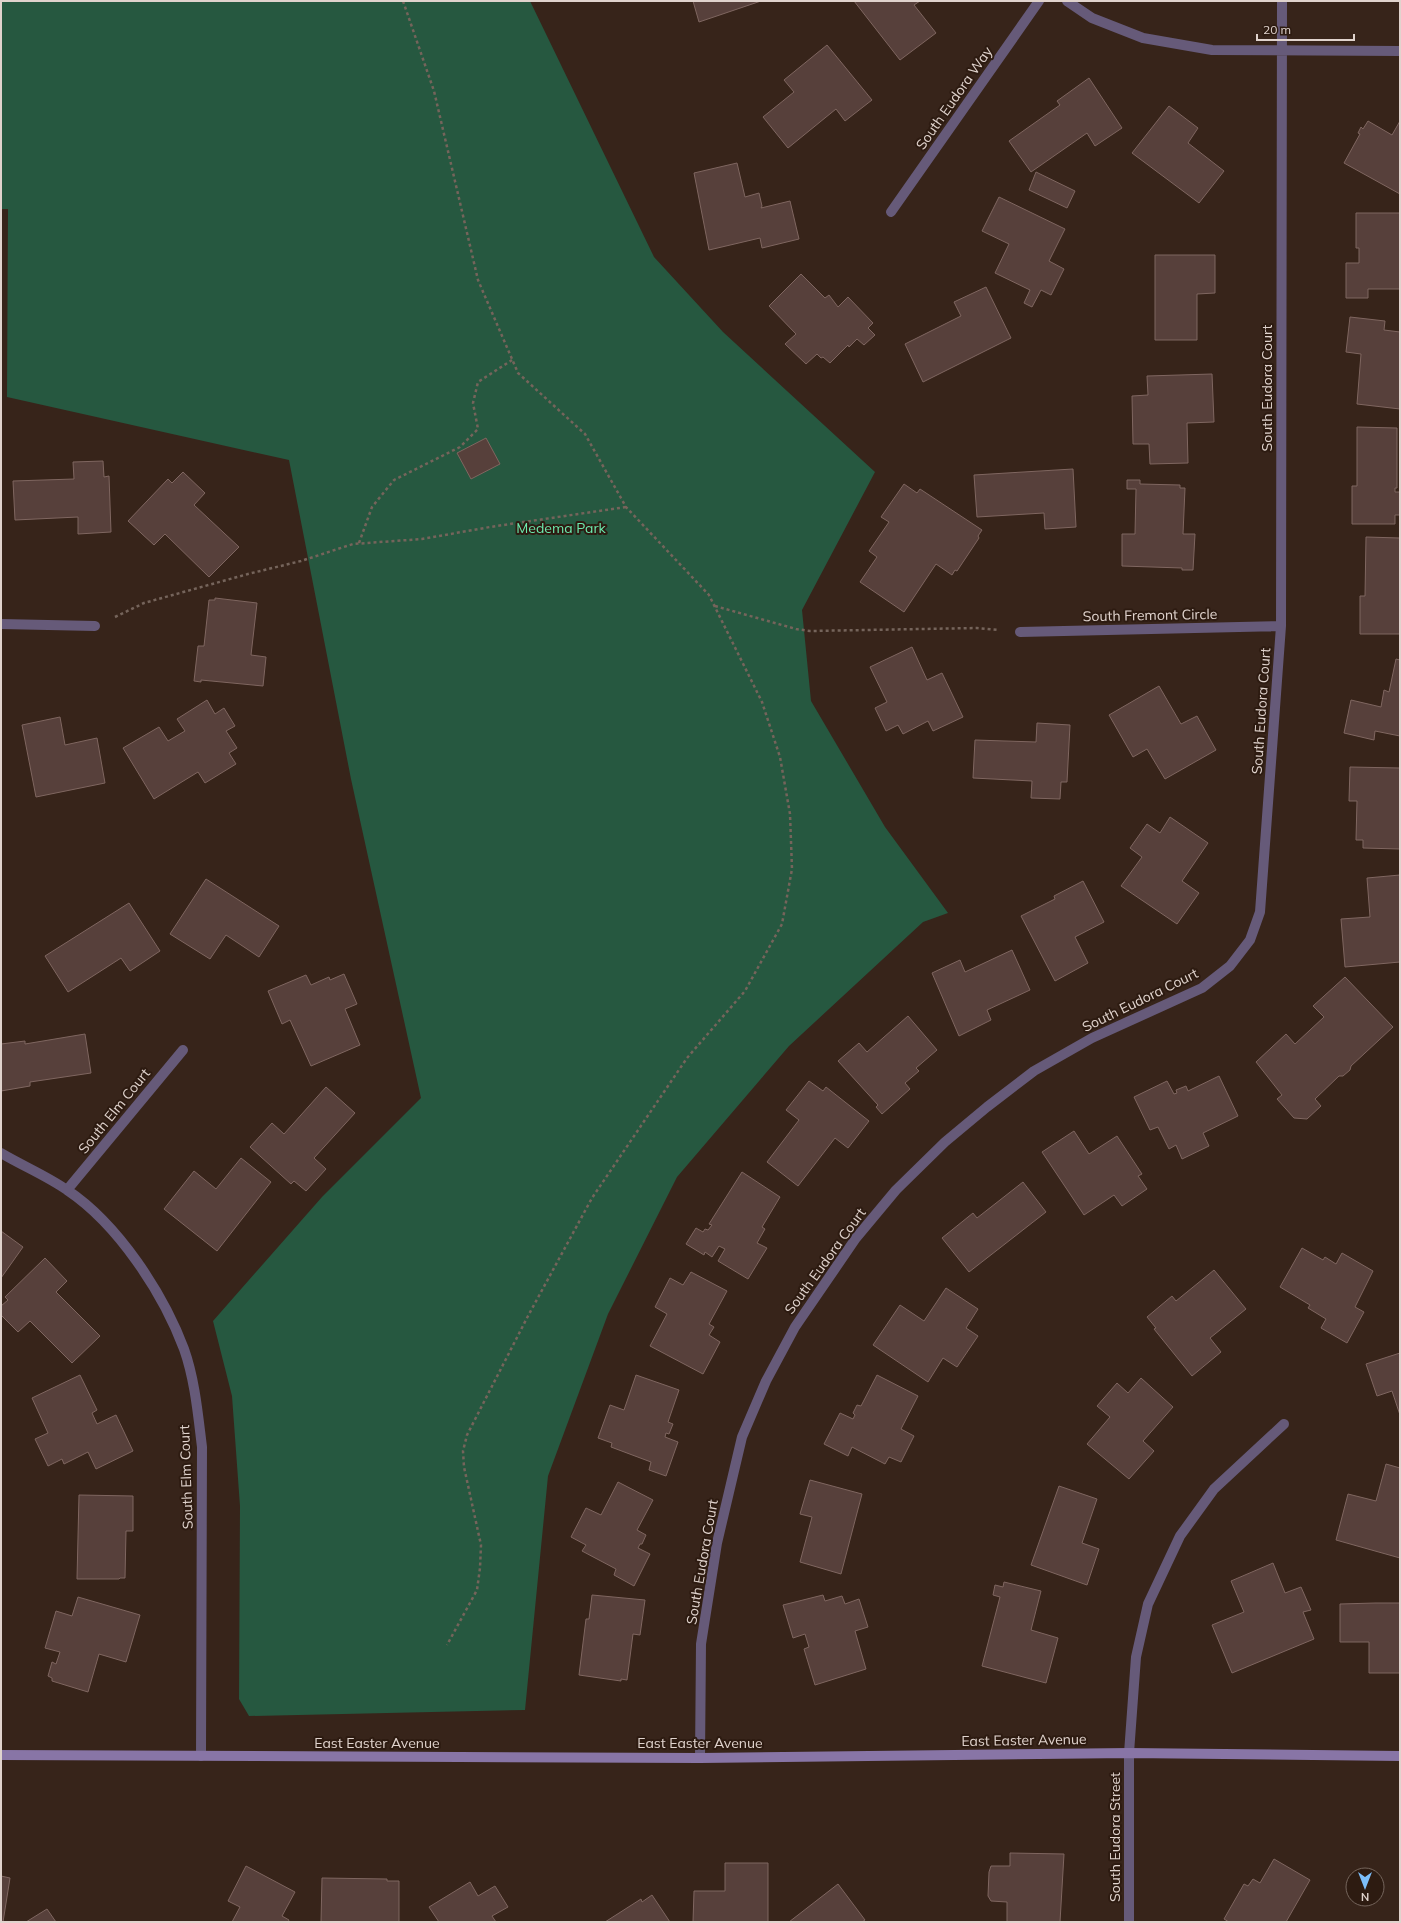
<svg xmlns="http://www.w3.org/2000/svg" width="1401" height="1923" font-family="Mulish,sans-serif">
  <rect width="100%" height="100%" fill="#37241a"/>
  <path fill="#265840" d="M1,1H530L654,257L723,332L875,472L802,610L811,701L885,827L948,913L923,922L789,1046L677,1177L608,1314L548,1476L525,1710L249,1716L239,1699L240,1506L232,1396L213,1321L322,1197L421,1098L351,779L289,460L7,397L8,209H1Z"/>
  <path fill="#57403b" stroke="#7f6660" d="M693,1H761L699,22Z
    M854,1H920L914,5L936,33L900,60Z
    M827,45L872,100L845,121L836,109L788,148L763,117L794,92L784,80Z
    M1089,78L1122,128L1095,146L1087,133L1031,172L1009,141L1060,105L1057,101Z
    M1169,106L1198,128L1188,143L1224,171L1199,203L1132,153Z
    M1368,121L1392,135L1400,121V194L1344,163L1360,134L1358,133L1361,127L1363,129Z
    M737,163L745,197L759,193L762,206L761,208L790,201L799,239L762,248L760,238L709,250L694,173Z
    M1036,172L1075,191L1067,208L1029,190Z
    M999,197L1065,229L1049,261L1064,269L1051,295L1041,290L1032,307L1024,303L1030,290L995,273L1009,244L982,231Z
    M1356,213H1400V289H1368V298H1346V263H1359V248H1356Z
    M1155,255H1215V293L1197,294V340H1155Z
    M801,274L825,298L829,295L838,307L848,297L873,323L868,328L875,335L864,345L857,339L849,347L848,345L830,363L823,357L821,358L817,354L806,364L785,344L796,334L769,306Z
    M986,287L1011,338L923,382L905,344L961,316L954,302Z
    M1350,317L1385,321L1384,330L1400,332V409L1357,404L1361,354L1346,352Z
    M1212,374L1214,422L1187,423L1188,463L1150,464L1149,444H1133L1132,396L1148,395L1147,376Z
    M1357,427L1397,428V488H1395V492H1400V515H1395V524H1352V486H1357Z
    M486,438L500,464L471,479L457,453Z
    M103,461L104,477L109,476L111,532L78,534V517L15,520L13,481L74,479L73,462Z
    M1073,469L1076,527L1045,529L1044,513L977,517L974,475Z
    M183,472L205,493L194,505L239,547L209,577L165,534L154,545L128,521L168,479L172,483Z
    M1127,480H1140V484L1180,485V488H1185L1183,534H1195L1193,570H1182V568L1122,566V534H1135L1136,489H1127Z
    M904,484L917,493L920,489L982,530L978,536L979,538L957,571L955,570L952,575L936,564L904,612L860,582L877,557L869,551L889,522L881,517Z
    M1366,537L1400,538V634H1360V596H1365Z
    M215,598L257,603L251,655L266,657L263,686L201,680V682L194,681L198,646H204L209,600H215Z
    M912,647L927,680L942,673L963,717L933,731L928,721L903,734L898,725L886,731L875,708L887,702L870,667Z
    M1396,659L1400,660V736L1375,731L1374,740L1344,733L1351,700L1381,707L1384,690L1389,692Z
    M1159,686L1181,724L1197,716L1216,750L1165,779L1147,749L1133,757L1109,715Z
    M207,700L215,714L224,708L235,726L226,731L237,748L229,753L236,764L205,783L198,772L154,799L123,748L159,727L168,741L185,731L177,719Z
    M60,717L65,745L97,738L105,783L36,797L22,725Z
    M1037,723L1070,725L1067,782H1061L1060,799L1031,798L1032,781L973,778L975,740L1036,742Z
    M1350,767L1400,768V849L1363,848V840H1356L1357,801H1349Z
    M1170,817L1208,843L1182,881L1199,893L1177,924L1121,886L1142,857L1130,848L1147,824L1160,833Z
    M1400,875V962L1345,967L1341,919L1370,917L1367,878Z
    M206,879L279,926L259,957L226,935L210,959L170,934Z
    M1083,881L1104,922L1075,937L1088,963L1055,981L1021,916L1055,899L1054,896Z
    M129,903L160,951L130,971L121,958L68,992L45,956Z
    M1012,950L1030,990L987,1010L991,1020L959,1036L932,973L960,960L965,972Z
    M344,974L357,1004L345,1009L360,1045L311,1066L290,1020L282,1024L268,991L306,975L311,985L329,977L330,980Z
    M1345,977L1393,1027L1351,1066L1350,1070L1343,1076H1339L1315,1099L1321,1106L1307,1119L1294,1118L1277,1099L1282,1095L1256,1062L1286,1034L1295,1044L1324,1017L1313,1006Z
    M908,1016L937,1050L916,1068L919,1071L905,1083L910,1089L882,1114L876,1107L878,1105L838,1061L859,1043L867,1052Z
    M85,1034L91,1073L30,1082V1086L1,1091V1044L25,1041V1044Z
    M1219,1076L1238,1116L1203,1133L1209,1146L1182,1159L1176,1145L1169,1149L1158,1127L1150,1130L1134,1097L1167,1081L1174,1094L1177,1093L1176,1090L1186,1086L1188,1091Z
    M809,1081L823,1091L826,1087L869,1121L848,1148L835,1138L798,1186L767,1162L799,1120L786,1110Z
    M326,1087L355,1113L314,1158L326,1169L306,1191L294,1181L291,1184L250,1147L272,1123L284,1134Z
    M1074,1131L1089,1154L1117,1136L1142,1174L1138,1176L1147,1189L1122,1206L1114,1195L1084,1215L1042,1152Z
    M241,1158L271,1182L217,1251L164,1209L194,1171L216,1189Z
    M742,1172L780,1197L762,1227L765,1229L757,1243L767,1248L748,1279L718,1261L725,1249L719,1246L712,1257L705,1252L704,1255L686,1244L696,1228L703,1232L705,1229L708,1230L712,1225L709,1224Z
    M1023,1182L1046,1212L969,1272L942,1238L973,1213L977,1218Z
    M1,1231L23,1247L1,1278Z
    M1302,1248L1323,1260L1325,1257L1336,1264L1342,1253L1373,1271L1355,1307L1364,1312L1347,1343L1321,1328L1326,1319L1308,1308L1310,1305L1280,1287Z
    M45,1258L67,1281L56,1292L100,1336L72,1363L30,1321L18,1332L1,1315V1306L8,1300L5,1297Z
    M1214,1270L1246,1309L1210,1338L1221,1352L1192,1376L1154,1329L1156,1328L1147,1317L1172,1296L1176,1301Z
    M691,1272L727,1291L709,1324L714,1327L709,1335L720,1342L703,1374L650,1346L667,1314L655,1307L670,1278L683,1285Z
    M946,1288L978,1309L966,1328L978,1336L957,1367L943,1358L928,1382L873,1345L900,1305L924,1321Z
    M1400,1353V1415L1392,1391L1377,1396L1366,1364Z
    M80,1375L97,1410L92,1413L97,1424L116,1415L133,1451L96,1469L88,1452L64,1464L62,1459L48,1466L35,1439L48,1433L32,1398Z
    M636,1375L679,1390L668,1422L673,1424L669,1434L666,1433L665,1437L678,1442L666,1476L649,1470L651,1462L611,1447L612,1443L598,1438L610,1405L624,1410Z
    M877,1375L918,1396L901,1429L914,1436L901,1462L889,1457L885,1464L852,1447L848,1456L824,1444L840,1413L853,1419L855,1415L853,1413L857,1405L861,1406Z
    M1141,1378L1173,1407L1143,1441L1154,1451L1129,1479L1087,1444L1110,1417L1097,1406L1117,1383L1128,1393Z
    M1386,1464L1400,1468V1558L1336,1540L1348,1494L1376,1501Z
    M810,1480L862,1494L841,1574L800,1562L812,1517L800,1514Z
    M618,1482L653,1500L637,1530L646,1535L642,1544H640L638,1548L650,1554L634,1586L614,1575L616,1569L582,1551L586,1545L571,1537L586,1508L601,1515Z
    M1059,1486L1097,1499L1082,1543L1099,1549L1087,1585L1031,1565Z
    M79,1495L133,1496V1531H126L125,1578H120L119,1579H77Z
    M1273,1563L1285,1593L1301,1587L1311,1610L1303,1612L1314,1639L1232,1673L1212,1625L1244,1612L1231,1581Z
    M1004,1582L1041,1591L1031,1630L1058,1638L1046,1683L982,1666L1000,1597L993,1595L995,1585L1003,1587Z
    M592,1595L645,1600L640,1635L633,1634L627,1680L621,1679V1681L579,1675L586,1619H589Z
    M823,1595L825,1601L842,1596L845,1604L859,1599L868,1627L855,1631L866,1669L815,1685L804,1649L809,1647L805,1634L793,1638L783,1605Z
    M78,1597L140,1615L126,1662L99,1654L88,1692L52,1681V1678L48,1676L52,1662L56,1664L60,1652L45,1648L56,1611L72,1616Z
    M1375,1603H1400V1673H1369V1642H1340V1604Z
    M1010,1853L1064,1854L1060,1922H1007V1902L991,1901L988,1896L989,1872L991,1866H1010Z
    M1274,1859L1310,1880L1286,1922H1229L1224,1919L1244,1884L1248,1886L1253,1879L1260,1883Z
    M725,1863H768V1922H693L694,1891H725Z
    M246,1866L295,1892L282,1916L289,1920L288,1922H232L240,1907L228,1901Z
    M1,1876L10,1878L3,1922H1Z
    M322,1878L387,1879V1881H399V1922H321Z
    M470,1882L478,1896L495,1886L508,1907L492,1916L496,1922H439L429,1907Z
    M838,1884L865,1920L862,1922H789Z
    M652,1895L670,1922H605L641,1899L642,1902Z
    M47,1909L56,1922H26Z"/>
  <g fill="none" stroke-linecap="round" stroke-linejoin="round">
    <path stroke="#75645b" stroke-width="2.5" stroke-dasharray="3 3" stroke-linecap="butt" d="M403,1L434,91L478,280L518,373L585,434L626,507L709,595L762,702L780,757L790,814L792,869L782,924L745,991L687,1058L592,1198L528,1316L467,1435L463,1451L464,1467L481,1545L480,1568L477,1590L447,1645
      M359,543L372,507L394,480L460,447L478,429L473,403L478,382L512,360
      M715,606L796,629L810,631L977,628L998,630
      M115,617L144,603L248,574L301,561L353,544L422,539L490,527L626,507"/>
    <path stroke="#665a79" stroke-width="10" d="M1067,1L1092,18L1143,38L1212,50L1400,51
      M891,212L1039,1
      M1,624L95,626
      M1020,632L1281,626
      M1,1153C23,1166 47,1176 67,1190C118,1224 163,1293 184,1349C195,1380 198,1415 202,1447L201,1756
      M67,1190L183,1050
      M700,1758L701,1644L717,1543L742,1437L766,1381L795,1327L856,1238L896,1190L945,1142L987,1107L1034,1071L1092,1038L1202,988L1230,966L1250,940L1260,912L1281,626L1282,1
      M1129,1922V1753L1136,1657L1148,1604L1180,1536L1214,1489L1284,1424"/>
    <path stroke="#8875a6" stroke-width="10" d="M1,1755L700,1758L1129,1753L1400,1756"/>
  </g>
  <g text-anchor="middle" stroke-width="4" stroke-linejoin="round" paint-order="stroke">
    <g font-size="14" fill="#e0d3cd" stroke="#2d1b11">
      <text transform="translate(954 98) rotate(-55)" y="5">South Eudora Way</text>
      <text transform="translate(1267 388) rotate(-90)" y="5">South Eudora Court</text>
      <text transform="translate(1150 615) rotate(-1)" y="5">South Fremont Circle</text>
      <text transform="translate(1261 711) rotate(-86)" y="5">South Eudora Court</text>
      <text transform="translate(1140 1000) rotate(-26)" y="5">South Eudora Court</text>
      <text transform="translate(114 1111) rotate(-51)" y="5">South Elm Court</text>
      <text transform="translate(825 1261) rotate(-54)" y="5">South Eudora Court</text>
      <text transform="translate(186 1477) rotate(-92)" y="5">South Elm Court</text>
      <text transform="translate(702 1562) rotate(-80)" y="5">South Eudora Court</text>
      <text transform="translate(1024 1740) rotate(-1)" y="5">East Easter Avenue</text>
      <text x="377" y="1748">East Easter Avenue</text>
      <text x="700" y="1748">East Easter Avenue</text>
      <text transform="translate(1115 1837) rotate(-90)" y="5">South Eudora Street</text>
    </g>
    <g font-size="14" fill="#6deaae" stroke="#2d1b11">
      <text x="561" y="533">Medema Park</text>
    </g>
  </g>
  <rect width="1401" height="1923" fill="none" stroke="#e0d3cd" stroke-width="4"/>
  <g transform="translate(1365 1887) rotate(180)"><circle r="19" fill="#2d1b11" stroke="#75655c"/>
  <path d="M0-3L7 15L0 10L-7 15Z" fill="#7cbef9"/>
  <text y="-6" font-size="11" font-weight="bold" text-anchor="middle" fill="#e0d3cd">N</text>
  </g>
  <path d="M1257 34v6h97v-6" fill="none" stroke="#e0d3cd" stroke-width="2"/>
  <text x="1263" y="34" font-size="12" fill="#e0d3cd" stroke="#2d1b11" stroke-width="3" paint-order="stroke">20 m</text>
</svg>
